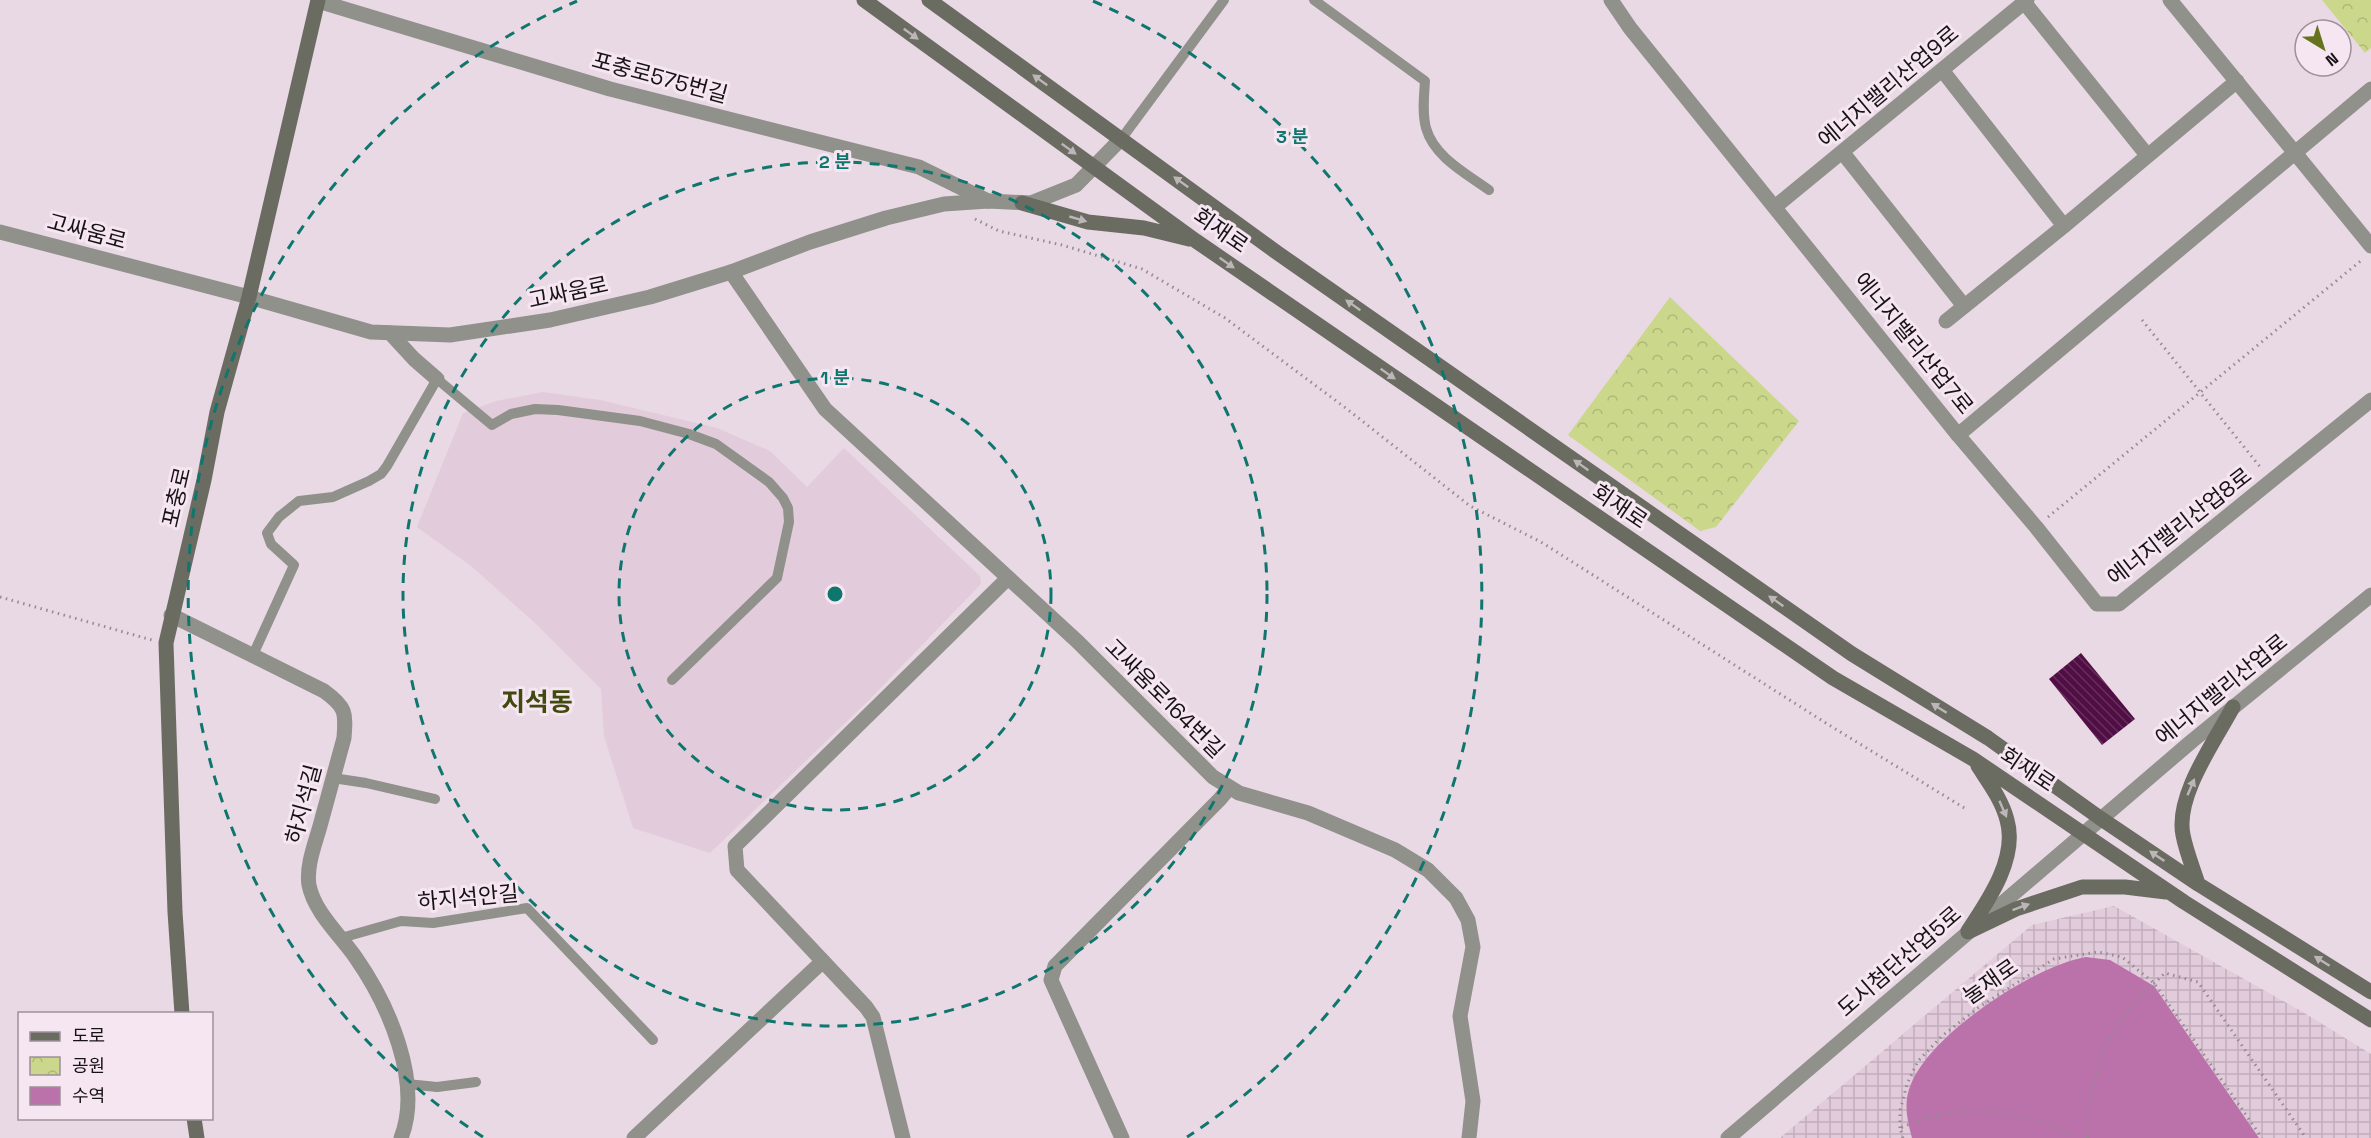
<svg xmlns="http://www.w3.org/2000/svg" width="2371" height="1138" font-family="'Space Grotesk','Noto Sans KR',sans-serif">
  <defs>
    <pattern id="industrial-grid" width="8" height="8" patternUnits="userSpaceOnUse" patternTransform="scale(1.5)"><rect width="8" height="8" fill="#e2cbdb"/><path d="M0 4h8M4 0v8" fill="none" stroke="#c1adbb"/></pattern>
    <pattern id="park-crowns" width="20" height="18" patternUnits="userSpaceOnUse" patternTransform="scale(1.5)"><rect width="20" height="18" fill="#cbd78b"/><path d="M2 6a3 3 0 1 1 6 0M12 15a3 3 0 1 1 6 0" fill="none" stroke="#aeb877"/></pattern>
    <pattern id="building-back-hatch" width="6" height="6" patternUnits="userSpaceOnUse" patternTransform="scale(1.5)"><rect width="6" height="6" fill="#500e44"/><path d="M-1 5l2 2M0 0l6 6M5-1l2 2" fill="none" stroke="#65305b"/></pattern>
  </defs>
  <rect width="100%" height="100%" fill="#e9d9e4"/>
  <path fill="#e2cbdb" d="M543,392L600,400L717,428L770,451L807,487L844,448L980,576L981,584L870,699L710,853L633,828L604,736L601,689L534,622L471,566L417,527L463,413L496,401Z"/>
  <path fill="url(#industrial-grid)" d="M2114,906L2301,1011L2371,1054V1138H1780L2032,925Z"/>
  <path fill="url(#park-crowns)" d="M2322,0H2371V48L2365,53Z
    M1670,297L1799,421L1716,527L1700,531L1568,435Z"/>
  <path fill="#bb72aa" d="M2086,957L2110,960L2154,986L2259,1138H1912C1907,1119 1903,1103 1911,1084C1931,1034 2033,966 2086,957Z"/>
  <path fill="url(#building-back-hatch)" d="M2081,653L2135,719L2102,745L2049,679Z"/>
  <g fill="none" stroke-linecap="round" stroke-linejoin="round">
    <path stroke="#968a93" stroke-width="3" stroke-dasharray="1.5 4.5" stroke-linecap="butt" d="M975,219L999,231L1062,245L1142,269L1225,318L1347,409L1470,506L1541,542L1829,725L1966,809
      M2142,320L2261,468
      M2048,517L2363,259
      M0,597L152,640
      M1900,1128V1111L1907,1084L1918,1061L1942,1036L1978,1008L2054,959L2098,952L2122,957L2154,983L2262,1138
      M1903,1138L1900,1128C1910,1124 1920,1120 1931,1117C1976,1104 2035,1112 2074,1138
      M2087,1138L2090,1095L2104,1049L2127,1009L2165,973L2198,982L2306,1138"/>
    <path stroke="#8f918a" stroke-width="10" d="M1314,0L1425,81C1424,96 1422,113 1426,128C1434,157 1467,174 1489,190
      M1122,138L1224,0
      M253,655L294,565L271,544L267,533L279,517L299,501L333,497L369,481L381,474L387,466L437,379L492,425L511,414L535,409L558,410L640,421L689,434L716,444L769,482L783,498L788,508L789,522L777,578L672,680
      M333,778L366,783L435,799
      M341,938L401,921L433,923L527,908L653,1040
      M407,1084L437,1087L476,1082"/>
    <path stroke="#8f918a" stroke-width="15" d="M2170,0L2371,246
      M318,1L610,89L919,167L988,201
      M2024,2L2147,155
      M1942,70L2064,226
      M1843,153L1964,306
      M1776,206L2027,0
      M731,272L825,409L1078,642L1213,777L1239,793L1308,813L1395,850L1428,870L1456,898L1468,920L1473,947L1460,1016L1473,1101L1469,1138
      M1946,321L2064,226L2237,81
      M390,333L414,359L437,379
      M1958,435L2036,527L2097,604H2119L2371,400
      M171,615L324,691C346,707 346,712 344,738C336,767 328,797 320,826C315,844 306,866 309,885C314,912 341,936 356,958C388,1004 423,1082 401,1138
      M634,1138L823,961
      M903,1138L873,1017L866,1007L737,870L735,846L1008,578
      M1122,1138L1051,980L1055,966L1220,799L1229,788"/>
    <path stroke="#8f918a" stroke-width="15" d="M1611,0L1630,28L1958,435L2371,89
      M0,232L249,297L371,332L450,335L550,320L650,297L731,272L810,242L886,218L944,204L988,201L1031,203L1076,185L1122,138
      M1728,1138L2192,741L2371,595"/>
    <path stroke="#6a6c62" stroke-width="15" d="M864,0L1196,241L1833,678L1973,759L2184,902L2371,1020
      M929,0L1279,254L1852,654L1988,738L2100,818L2198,884L2371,992
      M1022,203L1088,222L1144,228L1189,239
      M2198,884C2193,868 2186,851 2183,835C2175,796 2215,741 2233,707
      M1968,931C1988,901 2018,858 2007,820C2002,800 1989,783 1978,766
      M1968,932L2016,909L2082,887H2125L2166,892
      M182,1014L175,912L166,643L204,480L217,412L249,297L318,0
      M194,1118L197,1138"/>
  </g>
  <defs><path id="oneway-solid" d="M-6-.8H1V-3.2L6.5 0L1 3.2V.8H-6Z" transform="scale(1.5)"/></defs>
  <g fill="#beb5b8">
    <use href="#oneway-solid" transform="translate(911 34) rotate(36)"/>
    <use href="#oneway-solid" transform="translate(1040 80) rotate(-144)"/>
    <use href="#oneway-solid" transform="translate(1069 149) rotate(36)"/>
    <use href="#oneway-solid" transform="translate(1181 182) rotate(-144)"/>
    <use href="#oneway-solid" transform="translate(1078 219) rotate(16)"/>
    <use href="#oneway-solid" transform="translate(1227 263) rotate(35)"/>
    <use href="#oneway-solid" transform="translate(1353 305) rotate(-145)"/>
    <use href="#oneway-solid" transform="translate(1388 374) rotate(35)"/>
    <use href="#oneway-solid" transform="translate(1581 465) rotate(-145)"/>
    <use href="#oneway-solid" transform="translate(1776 601) rotate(-145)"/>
    <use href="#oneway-solid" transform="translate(1939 708) rotate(-148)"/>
    <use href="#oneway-solid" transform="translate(2191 787) rotate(-67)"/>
    <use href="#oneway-solid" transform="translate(2003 809) rotate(66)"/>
    <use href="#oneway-solid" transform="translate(2157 856) rotate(-146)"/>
    <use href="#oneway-solid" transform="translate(2021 907) rotate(-20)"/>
    <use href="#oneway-solid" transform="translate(2322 961) rotate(-148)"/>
  </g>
  <g fill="none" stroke="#0f766e" stroke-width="3" stroke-dasharray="10 8">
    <circle cx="835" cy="594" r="216"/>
    <circle cx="835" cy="594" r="432"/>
    <path d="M483 1137A647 647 0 0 1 577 1M1093 1A647 647 0 0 1 1187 1137"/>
  </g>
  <g text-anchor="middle" stroke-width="6" stroke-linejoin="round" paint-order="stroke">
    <g font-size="22" fill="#171216" stroke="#f6e6f1">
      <text transform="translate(660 77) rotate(15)" y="8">포충로575번길</text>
      <text transform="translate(1888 86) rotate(-40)" y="8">에너지밸리산업9로</text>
      <text transform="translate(1221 230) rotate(35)" y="8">회재로</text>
      <text transform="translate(87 231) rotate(15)" y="8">고싸움로</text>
      <text transform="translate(568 292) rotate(-12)" y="8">고싸움로</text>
      <text transform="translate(1914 343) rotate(51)" y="8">에너지밸리산업7로</text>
      <text transform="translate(176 497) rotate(-77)" y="8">포충로</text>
      <text transform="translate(1620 506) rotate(34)" y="8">회재로</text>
      <text transform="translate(2179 526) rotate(-38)" y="8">에너지밸리산업8로</text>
      <text transform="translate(2221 689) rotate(-39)" y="8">에너지밸리산업로</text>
      <text transform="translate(1165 698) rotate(45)" y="8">고싸움로164번길</text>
      <text transform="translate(2028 769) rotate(34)" y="8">회재로</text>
      <text transform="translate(303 804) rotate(-75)" y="8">하지석길</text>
      <text transform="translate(468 897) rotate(-5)" y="8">하지석안길</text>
      <text transform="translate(1899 961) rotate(-41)" y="8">도시첨단산업5로</text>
      <text transform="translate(1990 981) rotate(-35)" y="8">눌재로</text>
    </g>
    <g font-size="26" font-weight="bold" fill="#42490e" stroke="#f6e6f1">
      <text x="537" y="711">지석동</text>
    </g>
  </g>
  <circle cx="835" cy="594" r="9" fill="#0f766e" stroke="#f6e6f1" stroke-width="3"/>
  <g font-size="18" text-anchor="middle" font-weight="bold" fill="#0f766e" stroke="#f6e6f1" stroke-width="6" stroke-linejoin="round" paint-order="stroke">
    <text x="1292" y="143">3 분</text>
    <text x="835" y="168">2 분</text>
    <text x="835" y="384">1 분</text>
  </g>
  <rect x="18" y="1012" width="195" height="108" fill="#f6e6f1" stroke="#9d9199" stroke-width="1.5"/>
  <rect x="30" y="1032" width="30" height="9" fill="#6a6c62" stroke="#9d9199" stroke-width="1.5"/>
  <text x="72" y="1042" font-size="18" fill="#171216">도로</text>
  <rect x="30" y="1057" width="30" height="18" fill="url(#park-crowns)" stroke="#9d9199" stroke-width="1.5"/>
  <text x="72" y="1072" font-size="18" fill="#171216">공원</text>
  <rect x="30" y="1087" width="30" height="18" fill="#bb72aa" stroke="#9d9199" stroke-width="1.5"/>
  <text x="72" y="1102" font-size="18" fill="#171216">수역</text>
  <g transform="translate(2323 48) rotate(142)"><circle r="28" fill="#f6e6f1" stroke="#9d9199" stroke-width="1.5"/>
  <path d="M0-4.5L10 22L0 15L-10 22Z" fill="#67721c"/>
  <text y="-9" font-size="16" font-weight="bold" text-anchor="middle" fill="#171216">N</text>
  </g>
</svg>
